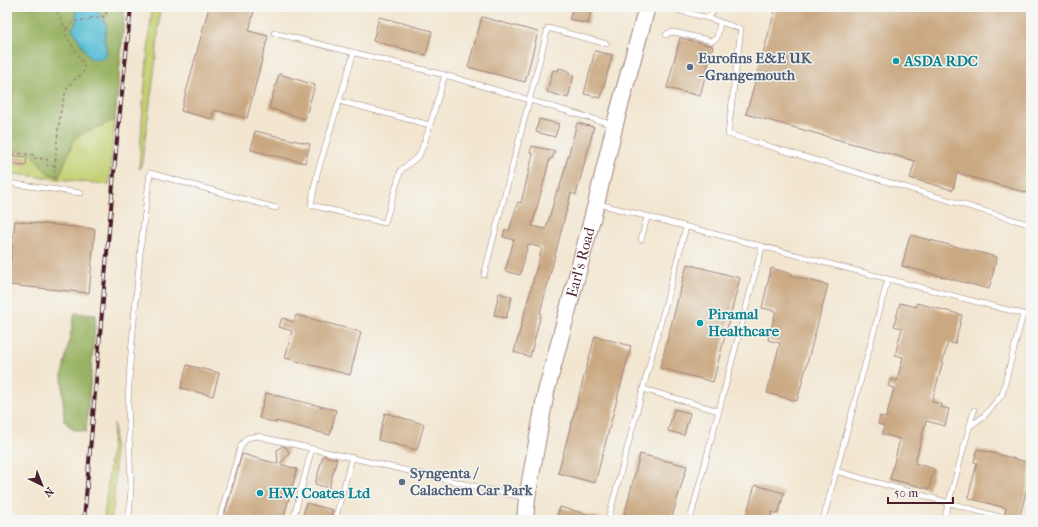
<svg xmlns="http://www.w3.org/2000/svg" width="1038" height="527" font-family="'IM FELL French Canon',serif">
  <rect width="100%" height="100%" fill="#f6f6f2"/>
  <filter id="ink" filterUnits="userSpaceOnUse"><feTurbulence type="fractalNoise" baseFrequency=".025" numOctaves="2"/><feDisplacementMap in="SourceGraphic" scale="8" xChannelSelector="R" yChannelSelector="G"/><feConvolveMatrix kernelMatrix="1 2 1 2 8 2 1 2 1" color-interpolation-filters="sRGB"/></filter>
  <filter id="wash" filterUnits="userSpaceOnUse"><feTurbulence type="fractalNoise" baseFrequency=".012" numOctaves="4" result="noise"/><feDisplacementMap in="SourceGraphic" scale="16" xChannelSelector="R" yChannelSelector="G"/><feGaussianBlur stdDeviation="0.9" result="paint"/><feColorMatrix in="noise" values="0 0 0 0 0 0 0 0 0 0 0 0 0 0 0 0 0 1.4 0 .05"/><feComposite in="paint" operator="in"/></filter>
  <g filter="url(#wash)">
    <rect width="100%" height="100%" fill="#f2e6d0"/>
    <path fill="#c2d072" stroke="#86784e" d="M7,7H125L109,185L7,173Z
      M152,7H160C158,59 148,111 142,163L139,169L143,106Z
      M114,423L115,480L112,520H104Z"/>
    <path fill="#99b264" stroke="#726848" d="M7,7H77L76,10V24L107,53L104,38L107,26L98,12L99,7H125L115,120L75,137L59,177L47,173L31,152L7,150V120L9,119L13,91L7,86Z
      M75,313L96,315L86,432L72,429L64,421L62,375Z"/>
    <path fill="#57bed5" stroke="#506e80" d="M77,7H99L98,12L107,26L104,38L107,53L102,59L94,60L88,56L72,28L76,24V10Z"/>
    <g id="blocks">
      <path fill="#caa982" d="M209,7H255L249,31L268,36L247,118L214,110L212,119L181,111Z
        M573,7H592L588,24L569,19Z
        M776,7H1031V194L957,173L953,190L910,178L915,161L746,114Z
        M379,17L432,31L426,55L373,41Z
        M482,17L538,32L525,82L468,67Z
        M680,38L713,46L700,96L667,88Z
        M595,51L612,55L601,98L584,94Z
        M559,68L569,71V74L574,75L568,98L547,92L553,70L558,71Z
        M279,74L315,85L305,119L269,108Z
        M539,119L559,124L555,137L536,132Z
        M577,123L594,127L576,195L571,193L540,313L541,314L530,357L514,352L542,248L528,244L520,275L505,271L514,240L503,237L505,229L509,231L518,202L521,203L533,154L530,153L532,146L555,151L552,159L550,158L532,226L546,229L557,190H559Z
        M255,131L310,144L305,163L251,150Z
        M7,155L27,157L26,166L7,164Z
        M15,221L95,229L89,293L8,285Z
        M910,235L997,257L989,289L902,266Z
        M687,264L740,278L713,382L660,368Z
        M771,268L792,274V276L828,285L797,401L767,393L780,343L768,340L776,311L762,308Z
        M499,293L512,297L506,318L494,315Z
        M900,303L916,307L917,303L962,315L955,344L948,342L932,402L942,404L941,407L949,409L945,426L926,421L915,463L934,469L929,489L890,479L900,439L882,434L884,426L878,424L880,416L886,418L894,388L888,386L890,379L897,381L903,357L895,355L902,328L894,326Z
        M296,315L361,332L350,375L285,358L292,331L279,327L282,318L294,322Z
        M595,336L631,346L595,483L558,473Z
        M187,365L219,373L213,396L181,388Z
        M266,393L336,410L330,435L276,421V423L259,418Z
        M674,409L690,413L684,435L668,431Z
        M385,413L424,424L417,450L378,440Z
        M282,446L287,448L289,453L280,464L297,469L283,520H234L224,517L242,454L278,464L277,450Z
        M977,449L1031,463L1029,481L1019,519L1005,514L1006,508L968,498L977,463L974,462Z
        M640,454L687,466L671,520H623Z
        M323,456L337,459L329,488L315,484Z
        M755,485L784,493L778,514L772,512L770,520H760L746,516Z
        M306,503L333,510L330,520H302Z
        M560,507L601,518V520H556Z"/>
    </g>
  </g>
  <g filter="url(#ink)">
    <use href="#blocks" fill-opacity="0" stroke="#9e827e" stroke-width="1"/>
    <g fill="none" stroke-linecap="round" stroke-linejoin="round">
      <defs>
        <path id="lane" d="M665,7L708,18L741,29L728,134L1031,225
          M708,18L717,7
          M274,33L445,75L614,125
          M666,35L668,33L674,32L712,41L717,38L720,22
          M354,52L317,174L311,205L385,223L401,170L419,156L427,135L445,75
          M339,101L430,125
          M7,183L81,193
          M599,204L1031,316
          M641,240L647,217
          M484,275L548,28L607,44
          M643,389L719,411
          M969,427L984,416L1002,395L1023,314
          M836,471L1010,520
          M129,520L131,487L128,403L130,364L141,244L150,173L276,208
          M219,520L241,445L247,438L257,436L526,498
          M293,520L312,448
          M335,520L352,457
          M608,520L686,227
          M690,520L762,247
          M823,520L888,279
          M944,520L974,410"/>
        <g id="primary">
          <path id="s1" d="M525,520L527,498L546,392L596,204L616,120L647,7"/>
        </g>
      </defs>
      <use href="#lane" stroke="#9e827e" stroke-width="6"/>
      <use href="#primary" stroke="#9e827e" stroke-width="18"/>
      <path stroke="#9e827e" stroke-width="1.5" stroke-dasharray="3 3" stroke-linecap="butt" d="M54,7L66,29V36L83,62L85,70C80,77 72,80 68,87C58,106 56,156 54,179
        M66,29C74,20 77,20 89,20L88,18L102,17L107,15L104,7
        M7,153L34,155V158L47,159V165L55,166"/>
      <use href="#lane" stroke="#fff" stroke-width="5"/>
      <use href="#primary" stroke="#fff" stroke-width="16"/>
      <defs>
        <path id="rail" d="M84,520L116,150L131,7"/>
      </defs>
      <use href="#rail" stroke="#4a1f2b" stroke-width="4"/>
      <use href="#rail" stroke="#f6f6f2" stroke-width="2.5" stroke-dasharray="8" stroke-linecap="butt"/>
    </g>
  </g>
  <g fill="#0f9aa8" stroke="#f6f6f2" stroke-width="1.5">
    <circle cx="896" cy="61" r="4"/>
    <circle cx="700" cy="323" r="4"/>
    <circle cx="260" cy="493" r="4"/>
  </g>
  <g fill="#5c6f8a" stroke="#f6f6f2" stroke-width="1.5">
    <circle cx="690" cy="67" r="4"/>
    <circle cx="402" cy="482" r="4"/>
  </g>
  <g text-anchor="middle" stroke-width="3" stroke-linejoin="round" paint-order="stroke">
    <g font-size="15" font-weight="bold" fill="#4e5e75" stroke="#f6f6f2" text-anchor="start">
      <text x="698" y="63">Eurofins E&amp;E UK<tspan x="698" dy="17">- Grangemouth</tspan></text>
      <text x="410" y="478">Syngenta /<tspan x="410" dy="17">Calachem Car Park</tspan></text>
    </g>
    <g font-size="15" font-weight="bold" fill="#0d838f" stroke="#f6f6f2" text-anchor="start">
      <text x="904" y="66">ASDA RDC</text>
      <text x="708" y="319">Piramal<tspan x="708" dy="17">Healthcare</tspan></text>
      <text x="268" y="498">H.W. Coates Ltd</text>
    </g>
    <g font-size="15" fill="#4a1f2b" stroke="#f6f6f2">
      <text dy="5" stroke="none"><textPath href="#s1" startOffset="264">Earl's Road</textPath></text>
    </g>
  </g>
  <rect width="1038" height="527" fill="none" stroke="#f6f6f2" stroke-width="24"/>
  <g transform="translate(42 485) rotate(137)" stroke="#f6f6f2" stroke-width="3" paint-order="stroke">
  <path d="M0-3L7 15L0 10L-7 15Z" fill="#4a1f2b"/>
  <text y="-6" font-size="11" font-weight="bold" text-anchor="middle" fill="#4a1f2b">N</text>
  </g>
  <path d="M888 497v6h65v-6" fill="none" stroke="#4a1f2b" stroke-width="2"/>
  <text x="894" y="497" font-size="12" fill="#4a1f2b" stroke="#f6f6f2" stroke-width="3" paint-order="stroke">50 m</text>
</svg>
